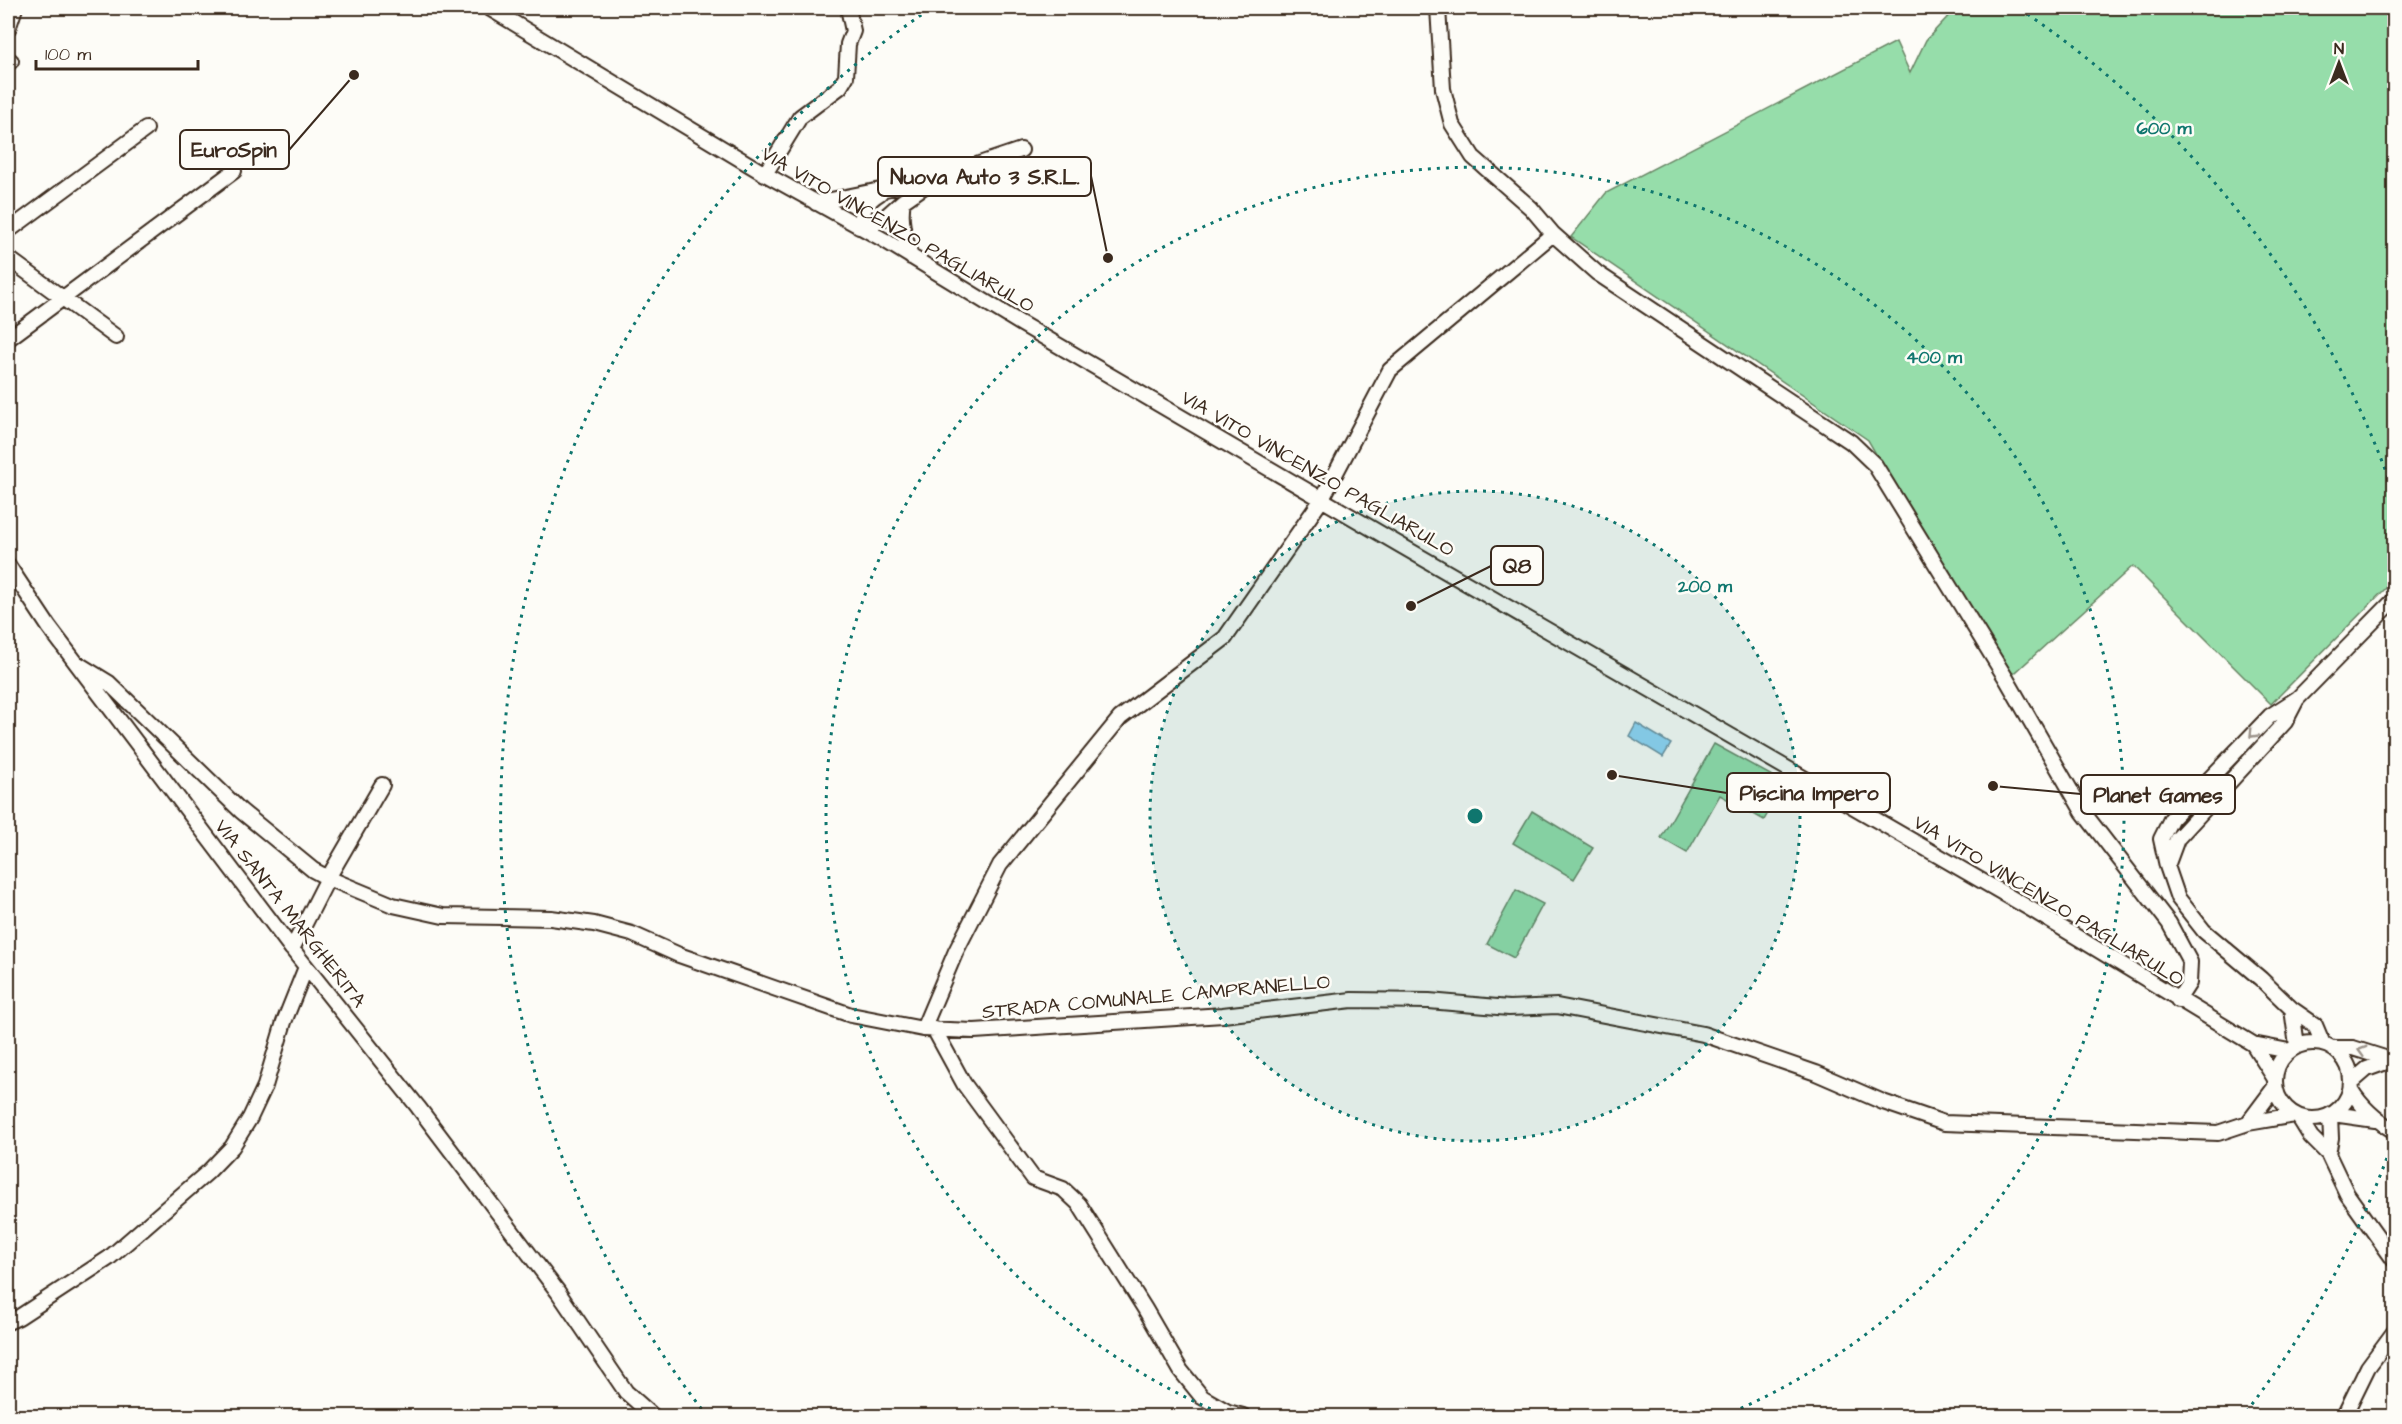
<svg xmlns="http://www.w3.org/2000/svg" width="2402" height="1424" font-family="'Architects Daughter',sans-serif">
  <rect width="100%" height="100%" fill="#fdfcf7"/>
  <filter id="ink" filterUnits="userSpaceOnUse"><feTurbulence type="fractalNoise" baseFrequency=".0167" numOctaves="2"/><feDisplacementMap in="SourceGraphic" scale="12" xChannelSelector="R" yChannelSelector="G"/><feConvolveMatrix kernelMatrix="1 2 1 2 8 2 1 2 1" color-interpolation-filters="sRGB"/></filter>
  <g filter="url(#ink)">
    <path fill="#96ddaa" stroke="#688464" stroke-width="1.5" d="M1956,8H2394V580L2271,704L2133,566L2007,680L1868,440L1571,237L1606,193L1896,42L1910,73L1926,40Z
      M1714,744L1785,783L1764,820L1720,795L1687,853L1661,838Z
      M1532,811L1593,848L1574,879L1513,843Z
      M1516,890L1543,904L1514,958L1487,944Z"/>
    <path fill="#93d4f5" stroke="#70909f" stroke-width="1.5" d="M1636,723L1671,744L1663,757L1629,736Z"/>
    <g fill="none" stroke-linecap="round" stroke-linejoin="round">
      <defs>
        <path id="minor" d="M489,8L765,174L884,240L1020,323L1400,545L2034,911L2253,1044L2289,1051
          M1438,8L1443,89L1452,124L1473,157L1531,208L1553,234L1597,273L1851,442L1875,465L2007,680L2083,812L2169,923L2190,962L2189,983L2178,1000
          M8,29L15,8
          M8,59L11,61
          M765,174L800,117L840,87L846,77L848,44L853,31L848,8
          M816,203L935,179L1021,150
          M859,227C863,210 865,202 880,193
          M864,229L884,218L903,201
          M8,231L146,129
          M911,257C905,238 899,221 903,201L926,185
          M8,258L116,337
          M8,339L234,171
          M8,565L49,627L292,949L418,1107L558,1292L626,1392L653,1416
          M78,664L109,683L241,811L313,870L328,878L393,905L443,916L551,918L594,924L632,934L679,955L851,1015L923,1029L974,1031L1223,1015L1352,1000L1429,1001L1509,1008L1557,1006L1703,1034L1816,1073L1883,1102L1944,1123L2218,1133L2248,1123L2295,1115
          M2167,866L2177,839L2285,722L2297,699
          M292,949L328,878L382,785
          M2292,1009L2297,1046
          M923,1029L956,951L1000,865L1120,718L1225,638L1322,499L1390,370L1553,234
          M934,1029L964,1084L1033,1178L1063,1189L1079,1204L1145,1309L1181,1371L1202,1397L1228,1412L1243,1416
          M2275 1081a38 38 0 1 1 76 0a38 38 0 1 1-76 0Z
          M2253,1044L2275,1079
          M2323,1044L2315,1025L2292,1009L2261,979L2204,931L2178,898L2167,866L2161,839L2171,819L2270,716L2298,698L2394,600
          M2333,1048H2353L2391,1060
          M2352,1082L2367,1069L2392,1060
          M2351,1090C2362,1108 2376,1120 2394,1131
          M2333,1114L2375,1120
          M2298,1116L2311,1137L2328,1154L2347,1194L2394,1260
          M2248,1123L2275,1087
          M2328,1154L2331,1138L2330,1115
          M8,1322L19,1317L109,1258L208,1172L232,1147L250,1118L265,1086L284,1022L306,967
          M2344,1416L2368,1367L2394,1332"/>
      </defs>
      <use href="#minor" stroke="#3b2a1e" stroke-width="18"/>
      <use href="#minor" stroke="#fdfcf7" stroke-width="14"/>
    </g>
    <defs><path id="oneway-chevron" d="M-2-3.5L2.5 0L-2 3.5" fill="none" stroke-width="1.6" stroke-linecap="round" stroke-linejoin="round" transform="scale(1.5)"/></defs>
    <g stroke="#9c938a">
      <use href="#oneway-chevron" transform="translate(2253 734) rotate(134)"/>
      <use href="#oneway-chevron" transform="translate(2362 1051) rotate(-164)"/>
    </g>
  </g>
  <circle cx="1475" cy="816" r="325" fill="#0f766e" fill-opacity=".12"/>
  <g fill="none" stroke="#0f766e" stroke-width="3" stroke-dasharray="3 6">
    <circle cx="1475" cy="816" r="325"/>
    <path d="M1227 1416A649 649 0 1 1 1723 1416"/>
    <path d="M2393 1141A974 974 0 0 1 2243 1416M707 1416A974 974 0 0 1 930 9M2020 9A974 974 0 0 1 2393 491"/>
  </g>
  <g text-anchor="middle" stroke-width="5" stroke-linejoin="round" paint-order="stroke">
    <g font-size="20" fill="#3b2a1e" stroke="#fdfcf7">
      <text transform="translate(898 229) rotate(30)" y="7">VIA VITO VINCENZO PAGLIARULO</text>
      <text transform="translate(1318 473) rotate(30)" y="7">VIA VITO VINCENZO PAGLIARULO</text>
      <text transform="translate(2049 900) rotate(31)" y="7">VIA VITO VINCENZO PAGLIARULO</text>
      <text transform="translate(291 913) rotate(52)" y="7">VIA SANTA MARGHERITA</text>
      <text transform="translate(1156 996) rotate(-5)" y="7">STRADA COMUNALE CAMPRANELLO</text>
    </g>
  </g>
  <circle cx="1475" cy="816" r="9" fill="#0f766e" stroke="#fdfcf7" stroke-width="3"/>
  <g font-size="18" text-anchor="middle" font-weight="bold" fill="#0f766e" stroke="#fdfcf7" stroke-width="5" stroke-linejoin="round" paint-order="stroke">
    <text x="2164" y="134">600 m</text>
    <text x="1934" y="363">400 m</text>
    <text x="1705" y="592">200 m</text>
  </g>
  <path fill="none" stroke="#3b2a1e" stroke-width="2" d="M354 75L289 150M1108 258L1091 176M1411 606L1491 566M1612 775L1727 793M1993 786L2081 794"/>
  <g fill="#3b2a1e" stroke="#fdfcf7" stroke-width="2">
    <circle cx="354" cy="75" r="6"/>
    <circle cx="1108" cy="258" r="6"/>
    <circle cx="1411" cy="606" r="6"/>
    <circle cx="1612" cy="775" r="6"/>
    <circle cx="1993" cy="786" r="6"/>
  </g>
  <g fill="#fdfcf7" stroke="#3b2a1e" stroke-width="2">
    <rect x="180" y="130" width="109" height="39" rx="6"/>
    <rect x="878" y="157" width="213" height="39" rx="6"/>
    <rect x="1491" y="546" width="52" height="39" rx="6"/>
    <rect x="1727" y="773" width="163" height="39" rx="6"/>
    <rect x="2081" y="775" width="154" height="39" rx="6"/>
  </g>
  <g font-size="21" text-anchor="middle" font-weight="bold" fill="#3b2a1e">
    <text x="234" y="157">EuroSpin</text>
    <text x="985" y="184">Nuova Auto 3 S.R.L.</text>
    <text x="1517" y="573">Q8</text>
    <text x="1809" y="800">Piscina Impero</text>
    <text x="2158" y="802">Planet Games</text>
  </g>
  <rect width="2402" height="1424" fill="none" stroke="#fdfcf7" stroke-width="30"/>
  <rect x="15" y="15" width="2372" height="1394" fill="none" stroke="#3b2a1e" stroke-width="2" filter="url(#ink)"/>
  <g transform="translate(2339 63)" stroke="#fdfcf7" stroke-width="4.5" paint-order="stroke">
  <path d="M0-4.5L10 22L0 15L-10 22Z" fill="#3b2a1e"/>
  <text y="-9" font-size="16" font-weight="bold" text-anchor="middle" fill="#3b2a1e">N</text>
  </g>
  <path d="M36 60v9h162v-9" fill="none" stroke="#3b2a1e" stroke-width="3"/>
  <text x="45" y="60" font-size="18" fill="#3b2a1e" stroke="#fdfcf7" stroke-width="4.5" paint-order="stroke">100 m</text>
</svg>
